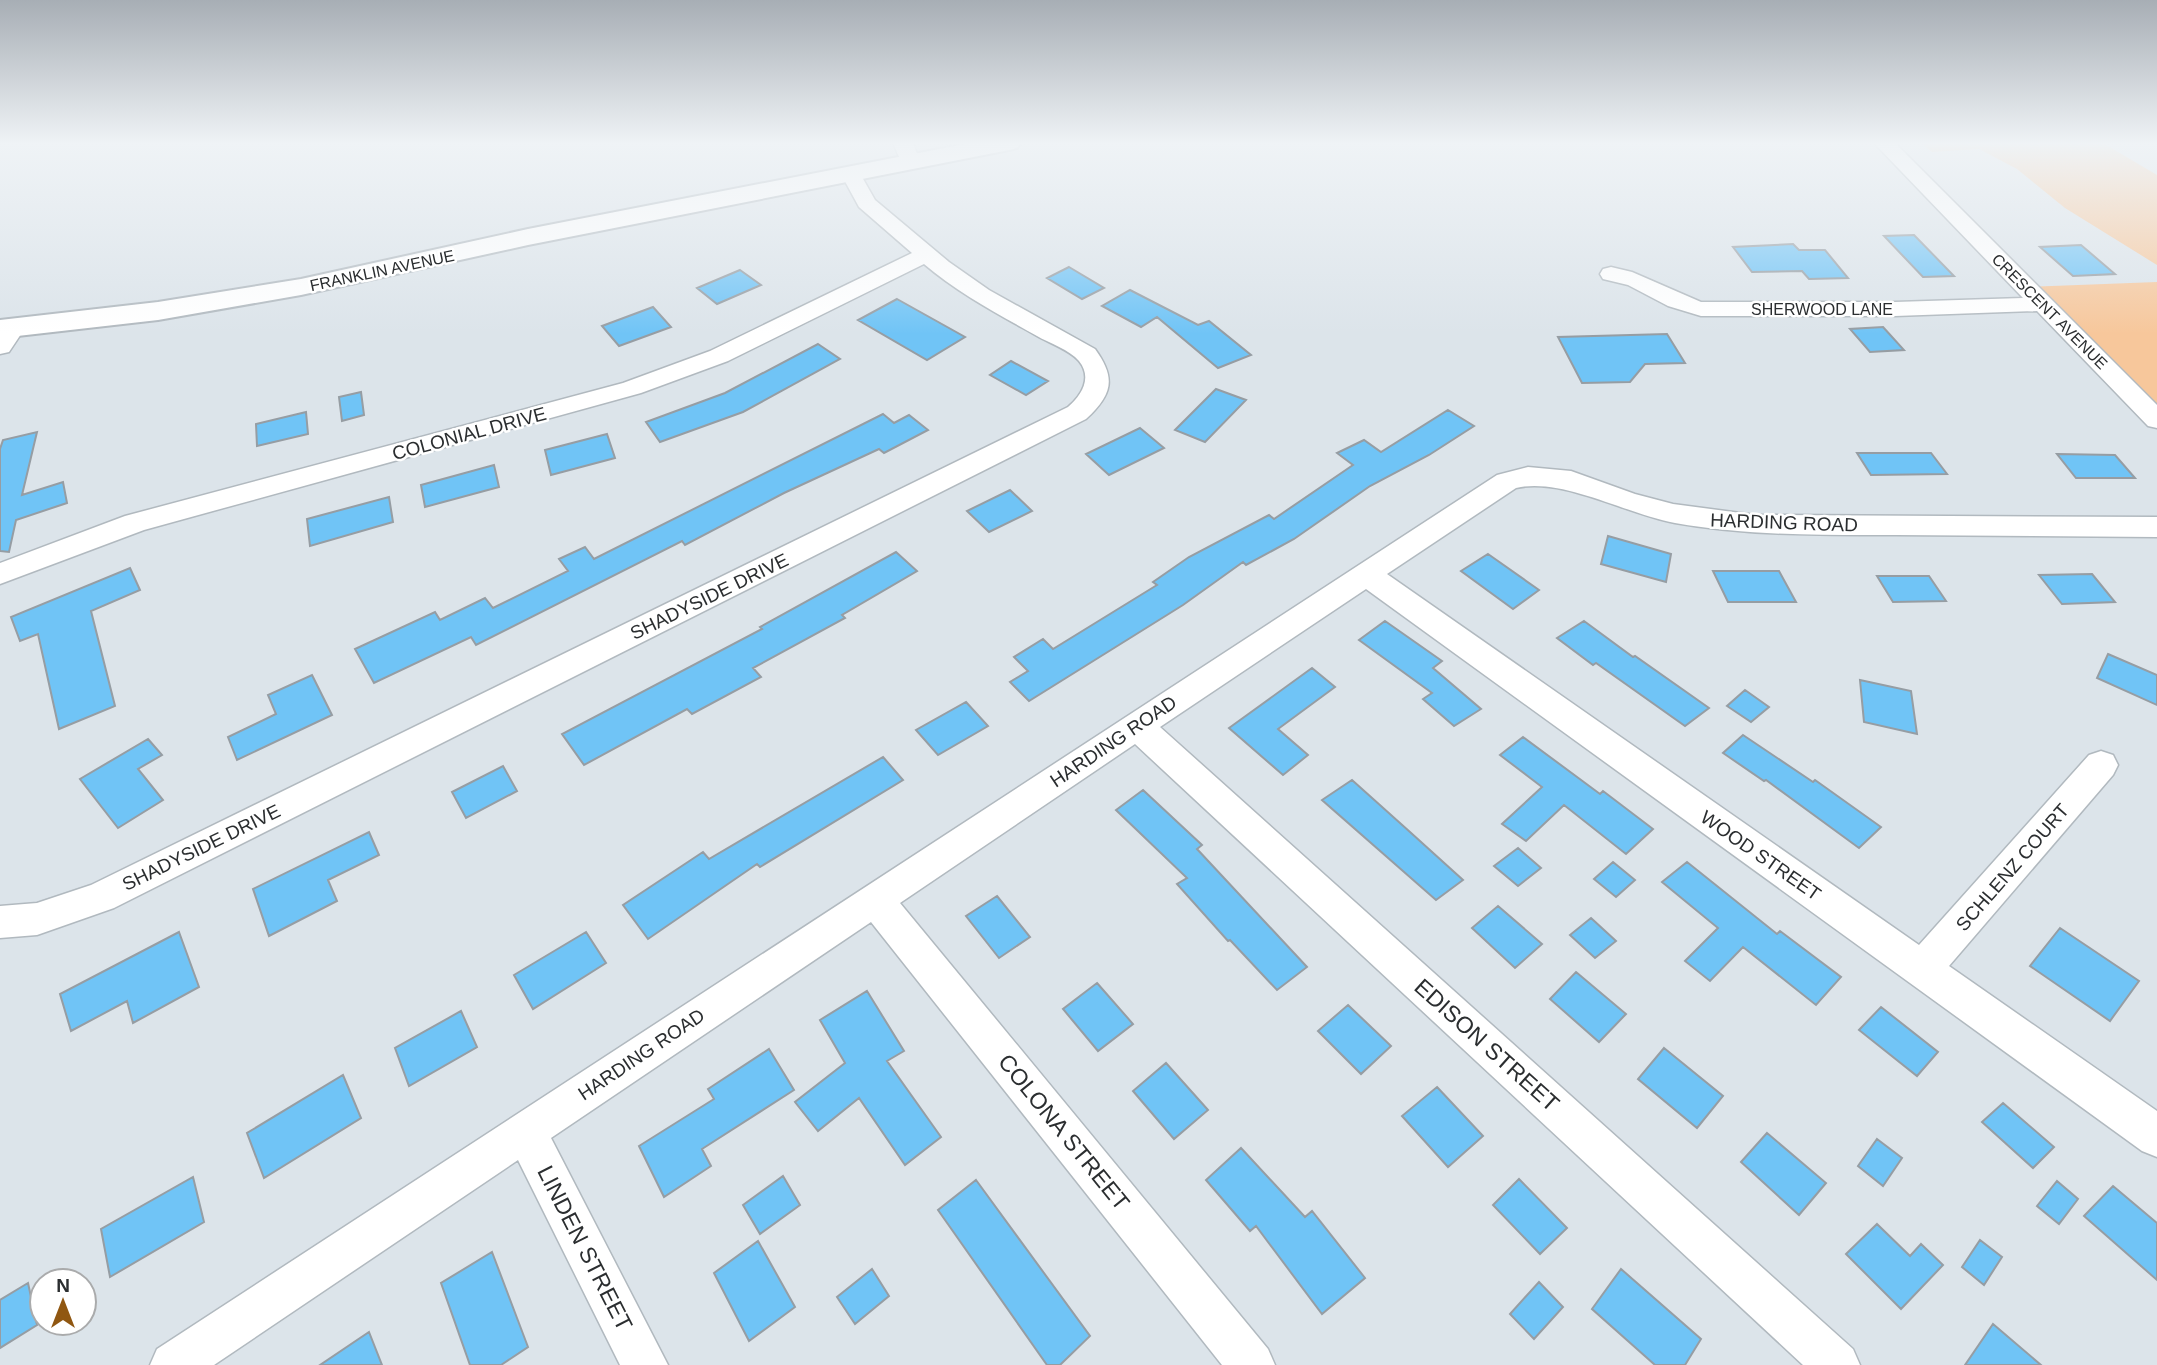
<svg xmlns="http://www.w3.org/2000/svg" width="2157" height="1365" font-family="Arial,sans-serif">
  <rect width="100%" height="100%" fill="#dce4ea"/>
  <path fill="#f7c79b" d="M1921,143H2103L2157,175V265L2065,208L2017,169L1979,149L1932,152Z
    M2157,282V424L2024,287Z"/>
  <path fill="#70c4f6" stroke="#969da3" stroke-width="2" d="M1914,235L1954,276L1923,277L1884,236Z
    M1793,244L1799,250H1825L1848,278L1809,279L1802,271L1752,272L1733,247Z
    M2081,245L2115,274L2073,276L2040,247Z
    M1069,267L1104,288L1082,299L1047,278Z
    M740,270L761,285L717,304L697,288Z
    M1130,290L1198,325L1209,321L1251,355L1218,368L1157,317L1141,327L1102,306Z
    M897,299L965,337L927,360L858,320Z
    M653,307L671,327L619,346L602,326Z
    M1883,327L1904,350L1870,352L1850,329Z
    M1667,334L1685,363L1645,364L1630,382L1582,383L1558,337Z
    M818,344L840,359L743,412L660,442L646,422L725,393Z
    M1011,361L1048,381L1026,395L990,375Z
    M1216,389L1246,400L1205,442L1175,430Z
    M361,392L364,415L342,421L339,397Z
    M1448,410L1474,426L1429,455L1370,486L1294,539L1246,565L1243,562L1183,605L1029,701L1010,682L1028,671L1014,657L1043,639L1053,649L1157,585L1153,582L1189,557L1269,515L1274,519L1353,465L1337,453L1364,440L1381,452Z
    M306,412L308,434L257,446L256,424Z
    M883,414L894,423L909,415L928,430L884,453L879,449L784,493L685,545L682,541L476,645L471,637L374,683L355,649L435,612L440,620L485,598L493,608L568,571L559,559L585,547L594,559Z
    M1140,428L1164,448L1109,475L1086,454Z
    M37,432L22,495L63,482L67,503L16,520L9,552L0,551V449L3,440Z
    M607,434L615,458L551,475L545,450Z
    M1857,453H1931L1947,474L1871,475Z
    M2057,454L2115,455L2135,478H2076Z
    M494,465L499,487L425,507L421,485Z
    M1010,490L1032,511L989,532L967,511Z
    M389,497L393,522L310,546L307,519Z
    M1608,536L1671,554L1666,582L1601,564Z
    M896,552L917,571L842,615L845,618L753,668L761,677L692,714L687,709L584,765L562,734L762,629L760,627Z
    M1488,554L1539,590L1513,609L1461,571Z
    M130,568L140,590L91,611L115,706L59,729L38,634L20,641L11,617Z
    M1713,571H1779L1796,602H1728Z
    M2092,574L2115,602L2062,604L2039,575Z
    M1877,576H1929L1946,601L1893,602Z
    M1385,621L1442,661L1433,668L1481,709L1454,726L1423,699L1432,693L1359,640Z
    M1584,621L1633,657L1635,656L1709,708L1685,726L1596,663L1593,665L1557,638Z
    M2108,654L2157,675V705L2097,678Z
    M1312,668L1335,687L1278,729L1308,755L1283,775L1229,728Z
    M312,675L332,715L237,760L228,737L276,714L268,695Z
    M1860,680L1911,691L1917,734L1864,722Z
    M1745,690L1769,707L1751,722L1727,706Z
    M966,702L988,726L938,755L916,730Z
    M1743,735L1813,782L1815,780L1881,827L1859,848L1766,780L1764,781L1723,753Z
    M1523,737L1600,794L1603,791L1653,829L1626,854L1564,805L1526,841L1502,824L1542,787L1500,755Z
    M148,739L162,755L138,769L163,800L118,828L80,779Z
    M883,757L903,780L760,867L757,864L648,939L623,905L703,852L709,859Z
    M503,766L517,791L466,818L452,792Z
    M1352,780L1410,832L1463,880L1436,900L1322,800Z
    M1143,790L1202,845L1197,849L1307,967L1277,990L1230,940L1228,941L1177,884L1187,878L1116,810Z
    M369,832L379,855L328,880L337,901L269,936L253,889Z
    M1518,848L1541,868L1518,886L1494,866Z
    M1613,862L1635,880L1616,897L1594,879Z
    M1687,862L1777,934L1780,931L1841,977L1816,1005L1743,947L1710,981L1685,961L1718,928L1662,882Z
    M997,896L1030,937L999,958L966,916Z
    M1498,906L1542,944L1515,968L1472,928Z
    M1591,918L1616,941L1595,958L1570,935Z
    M2060,928L2139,981L2110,1021L2030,966Z
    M179,932L199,987L133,1023L127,1001L71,1031L60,994Z
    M586,932L606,963L533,1009L514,975Z
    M1576,972L1626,1014L1599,1042L1550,999Z
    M1097,983L1133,1024L1098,1051L1063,1009Z
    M867,991L904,1051L887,1061L941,1137L905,1165L859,1098L818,1131L795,1102L845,1063L820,1020Z
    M1348,1005L1391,1046L1361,1074L1318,1031Z
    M1881,1007L1938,1052L1917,1076L1859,1030Z
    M461,1011L477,1047L409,1086L395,1048Z
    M1664,1048L1723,1096L1697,1128L1638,1079Z
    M769,1049L794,1090L702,1149L711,1166L664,1197L639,1146L714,1099L708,1089Z
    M1166,1063L1208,1110L1174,1139L1133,1091Z
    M343,1075L361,1118L264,1178L247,1133Z
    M1437,1087L1483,1136L1448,1167L1402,1116Z
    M2003,1103L2054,1147L2033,1168L1982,1122Z
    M1767,1133L1826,1183L1799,1215L1741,1162Z
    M1877,1139L1902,1158L1883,1186L1858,1166Z
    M1241,1148L1305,1217L1312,1211L1365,1278L1322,1314L1256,1226L1250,1231L1206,1180Z
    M783,1176L800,1205L760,1234L743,1205Z
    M193,1177L204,1222L110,1277L101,1229Z
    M1519,1179L1567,1228L1540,1254L1493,1205Z
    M976,1180L1090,1336L1060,1365H1047L938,1210Z
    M2057,1181L2078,1199L2059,1224L2037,1206Z
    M2113,1186L2157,1223V1280L2084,1216Z
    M1877,1224L1910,1256L1921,1244L1943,1265L1901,1309L1846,1254Z
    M1980,1240L2002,1257L1984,1285L1962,1267Z
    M758,1241L795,1307L749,1341L714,1273Z
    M492,1252L528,1347L501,1365H470L441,1283Z
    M872,1269L889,1296L855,1324L837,1297Z
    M1621,1269L1701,1339L1685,1365H1655L1592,1309Z
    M1539,1282L1563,1307L1534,1339L1510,1314Z
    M28,1283L37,1325L0,1348V1300Z
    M1993,1324L2041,1365H1965Z
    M369,1332L382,1365H320Z"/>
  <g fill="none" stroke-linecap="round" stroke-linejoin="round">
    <defs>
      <path id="street" d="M893,143H913L920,162L917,166H903Z
        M1874,143H1895L2157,405V428L2148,426L2037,311L1895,316H1701L1668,306L1628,285L1603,279L1600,274L1603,269L1611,267L1632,272L1701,302H1895L2023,298Z
        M851,168L858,170L875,200L949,262L989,290L1095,349C1116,378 1113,394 1086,419L114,908L37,935L0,938V906L37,903L91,885L1068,407C1081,396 1093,378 1079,361C1070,350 1049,343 1037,336C998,314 958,293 924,264L728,361L641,393L144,530L0,584V563L125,516L623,383L710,351L912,253L859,207L841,174L844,170Z
        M13,321L21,323L25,328L9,352L0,354V330L5,323Z
        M1528,467L1571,471L1635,494L1673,504L1756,515L2157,517V537C2070,536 1984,536 1897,535C1822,535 1748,536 1675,523C1626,514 1562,477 1516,488L1387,574L1919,945L2089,755L2101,751L2113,755L2118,765L2113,775L1949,966L2157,1111V1157L2142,1151L1366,589L1160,727L1853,1349L1860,1365H1803L1135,744L900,903L1268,1349L1275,1365H1222L871,922L551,1138L668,1365H620L518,1160L214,1365H150L157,1349L1497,475Z"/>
      <path id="primary" d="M970,143H1021L1017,148L1009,150L528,245L301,295L158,320L0,338V320L158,302L301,279L528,229Z"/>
    </defs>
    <use href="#street" stroke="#b1b9bf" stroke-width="3"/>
    <use href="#primary" stroke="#b1b9bf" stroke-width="4"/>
    <use href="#street" fill="#fff" fill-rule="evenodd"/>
    <use href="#primary" fill="#fff" fill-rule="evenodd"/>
  </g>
  <linearGradient id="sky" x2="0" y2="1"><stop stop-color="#a7aeb5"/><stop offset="0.43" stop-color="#eff3f6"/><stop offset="1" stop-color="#eff3f6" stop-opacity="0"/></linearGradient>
  <rect width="2157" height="334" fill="url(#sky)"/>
  <g text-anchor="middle" stroke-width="5" stroke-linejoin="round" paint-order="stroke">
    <g font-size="16" fill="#2b2e30" stroke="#fff">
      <text transform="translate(382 270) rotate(-12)" y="6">FRANKLIN AVENUE</text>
      <text x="1822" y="315">SHERWOOD LANE</text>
      <text transform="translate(2050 311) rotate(45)" y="6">CRESCENT AVENUE</text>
    </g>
    <g font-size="19" fill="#2b2e30" stroke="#fff">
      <text transform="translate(469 433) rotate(-15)" y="7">COLONIAL DRIVE</text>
      <text transform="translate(1784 522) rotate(2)" y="7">HARDING ROAD</text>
      <text transform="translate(709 596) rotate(-26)" y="7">SHADYSIDE DRIVE</text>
      <text transform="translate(1113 741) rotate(-34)" y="7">HARDING ROAD</text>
      <text transform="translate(201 847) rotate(-26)" y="7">SHADYSIDE DRIVE</text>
      <text transform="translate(1761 855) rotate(35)" y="7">WOOD STREET</text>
      <text transform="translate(2012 867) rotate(-49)" y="7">SCHLENZ COURT</text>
      <text transform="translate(641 1054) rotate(-34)" y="7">HARDING ROAD</text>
    </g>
    <g font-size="23" fill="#2b2e30" stroke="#fff">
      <text transform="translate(1487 1045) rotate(42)" y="8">EDISON STREET</text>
      <text transform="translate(1064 1132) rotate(51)" y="8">COLONA STREET</text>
      <text transform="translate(585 1248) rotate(63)" y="8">LINDEN STREET</text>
    </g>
  </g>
  <g transform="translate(63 1302)"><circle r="33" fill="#ffffff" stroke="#aaabac" stroke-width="2"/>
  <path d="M0-5L12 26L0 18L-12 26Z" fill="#905711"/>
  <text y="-10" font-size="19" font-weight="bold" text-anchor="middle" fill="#2b2e30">N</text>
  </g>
</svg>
